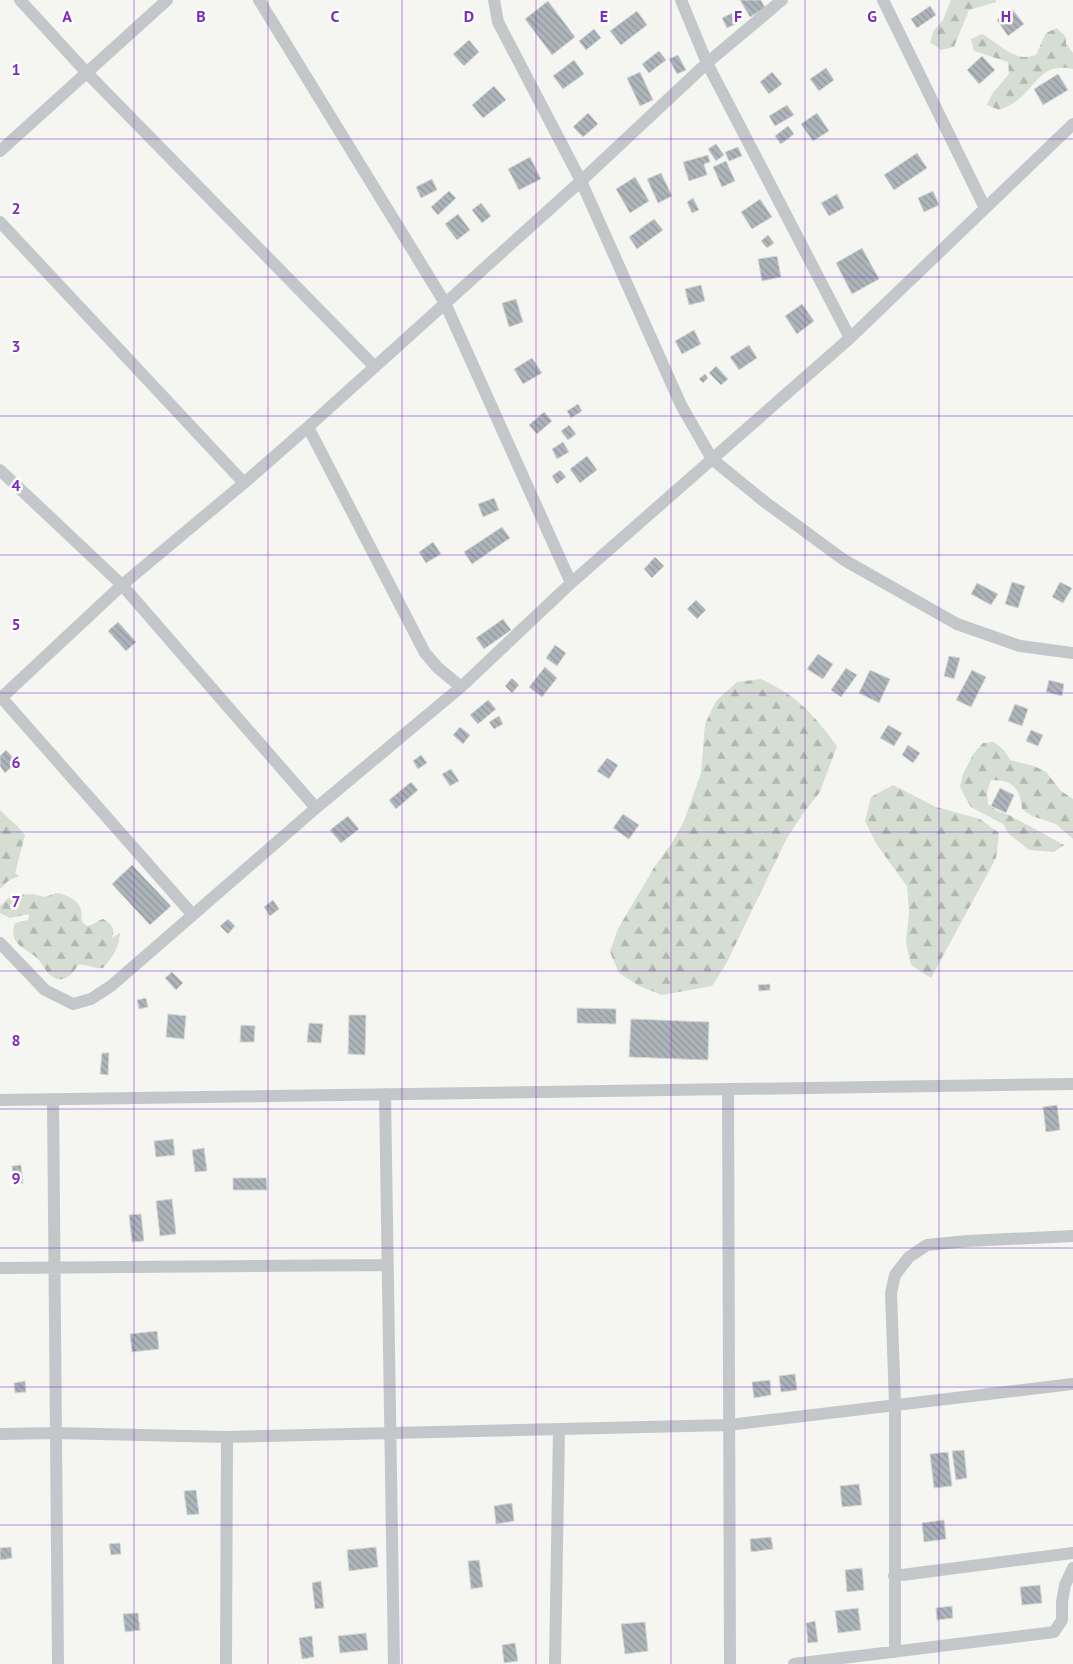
<svg xmlns="http://www.w3.org/2000/svg" width="1073" height="1664" font-family="'PT Sans',sans-serif">
  <defs>
    <pattern id="forest-firs" width="22" height="20" patternUnits="userSpaceOnUse" patternTransform="scale(1.25)"><rect width="22" height="20" fill="#d6ddd2"/><path d="M5 1l3.5 6h-7zM16 11l3.5 6h-7z" fill="#b1b8b0"/></pattern>
    <pattern id="building-back-hatch" width="6" height="6" patternUnits="userSpaceOnUse" patternTransform="scale(1.25)"><rect width="6" height="6" fill="#adb4ba"/><path d="M-1 5l2 2M0 0l6 6M5-1l2 2" fill="none" stroke="#90979d"/></pattern>
  </defs>
  <rect width="100%" height="100%" fill="#f5f6f1"/>
  <path fill="url(#forest-firs)" d="M951,0H996V2L969,10L954,47L941,50L930,42L934,30L943,20Z
    M1057,28L1066,37V44L1073,53V69C1043,63 1039,81 1020,98C1014,104 1007,107 999,110L987,105L992,94L1009,74L1008,62L974,51L971,39L982,34C995,41 1009,56 1024,57C1028,57 1032,56 1036,55L1046,33Z
    M761,679C799,697 812,713 837,746L820,792L804,812L787,838L726,964L712,986L662,995L639,986L619,973L610,952L618,929L629,910L655,866L672,843L684,821L701,773L705,724L716,701L737,682Z
    M994,742L1004,750L1010,760L1034,766L1046,772L1061,791L1073,799V839L1056,824L1032,816L1022,809C1020,788 1013,780 991,780L987,792L988,804L997,811L1009,815L1064,845L1054,852L1029,850L1009,834L1003,824L971,807L965,797L960,786L963,774L974,753L983,743Z
    M893,785L936,807L980,819L999,833L996,858L931,978L911,965L906,942L909,913L907,886L877,845L865,821L871,797Z
    M0,810C8,819 18,825 25,835L15,873L19,876L8,881L0,889Z
    M57,893C66,894 78,900 81,909C82,913 81,918 82,922L87,926C94,925 97,921 103,919C112,924 115,929 112,938L120,933C118,950 114,955 103,968C94,969 87,964 78,965C70,978 60,986 47,972C44,968 42,963 38,959C27,948 7,945 15,923L28,920L29,914L10,918L0,913V906L9,897L15,895L33,894L45,897Z"/>
  <path fill="url(#building-back-hatch)" stroke="#d7d7d4" d="M740,0H761L765,8L750,17Z
    M548,1L575,37L552,55L525,19Z
    M930,6L936,15L917,28L911,19Z
    M1012,9L1024,24L1008,36L997,20Z
    M637,11L647,25L621,45L610,31Z
    M732,13L738,23L727,28L722,18Z
    M594,29L601,38L586,50L579,41Z
    M469,40L479,52L464,66L453,54Z
    M659,51L666,60L649,73L642,64Z
    M678,55L686,70L677,74L669,59Z
    M982,56L995,70L979,84L967,70Z
    M574,60L584,74L563,89L553,76Z
    M826,68L834,80L819,91L810,79Z
    M640,72L653,100L640,106L627,78Z
    M772,72L782,84L769,94L760,82Z
    M1058,74L1068,90L1043,105L1034,89Z
    M494,86L506,100L483,118L472,105Z
    M787,105L794,115L775,126L769,116Z
    M588,113L598,124L583,137L573,127Z
    M817,113L829,131L813,141L801,124Z
    M788,126L794,134L781,144L775,136Z
    M716,144L724,155L716,161L708,149Z
    M738,147L742,156L729,161L725,152Z
    M917,153L927,168L894,190L884,175Z
    M708,155L710,162L704,164L707,175L689,181L683,162Z
    M530,157L541,179L519,190L508,169Z
    M726,161L735,181L722,187L713,167Z
    M661,173L672,196L658,203L647,179Z
    M635,177L649,201L630,213L616,189Z
    M432,179L437,190L421,198L416,187Z
    M449,191L456,198L438,215L431,207Z
    M933,191L939,205L924,212L918,198Z
    M837,194L844,208L829,216L821,203Z
    M693,198L699,210L692,213L687,202Z
    M760,199L772,217L752,229L741,212Z
    M481,203L491,216L482,223L472,210Z
    M458,214L470,230L457,240L445,224Z
    M654,219L663,230L637,249L629,237Z
    M768,235L774,243L767,248L761,241Z
    M862,248L879,279L852,294L836,263Z
    M777,256L781,277L762,281L758,259Z
    M701,285L705,301L689,305L685,289Z
    M516,299L523,322L509,327L502,303Z
    M802,304L814,321L797,334L785,316Z
    M694,330L701,344L682,354L675,341Z
    M749,345L757,358L739,370L730,357Z
    M532,358L542,373L523,384L514,369Z
    M716,366L728,379L721,385L709,373Z
    M705,374L708,378L703,383L699,379Z
    M578,404L582,411L571,418L567,411Z
    M544,412L552,421L537,434L529,425Z
    M569,425L576,434L568,440L561,431Z
    M563,442L569,452L557,459L552,449Z
    M587,456L597,470L580,483L570,469Z
    M560,470L566,477L557,484L552,476Z
    M494,498L499,510L483,517L478,504Z
    M502,527L510,538L472,564L464,552Z
    M433,542L441,554L426,563L419,552Z
    M655,557L664,566L652,578L644,569Z
    M1012,582L1025,586L1018,608L1005,604Z
    M1060,582L1072,588L1063,603L1052,597Z
    M977,583L998,594L991,605L971,594Z
    M696,600L706,610L697,619L687,609Z
    M503,619L511,630L484,649L476,638Z
    M118,622L136,642L126,651L108,631Z
    M555,645L566,653L557,666L546,658Z
    M818,654L833,664L823,679L807,669Z
    M949,656L960,658L954,679L944,676Z
    M545,667L557,678L542,697L529,687Z
    M846,668L857,675L841,697L831,690Z
    M870,670L890,679L879,703L859,693Z
    M972,670L986,677L971,707L956,700Z
    M512,678L519,685L512,693L505,686Z
    M1049,680L1064,684L1062,696L1046,692Z
    M488,700L496,709L478,724L470,715Z
    M1015,704L1028,709L1022,726L1008,721Z
    M499,716L503,724L494,729L489,722Z
    M888,725L902,733L894,746L880,738Z
    M460,727L470,735L463,744L453,735Z
    M1031,730L1043,735L1038,746L1026,741Z
    M908,745L920,753L913,763L902,755Z
    M6,750L17,762L5,773L0,766V756Z
    M421,755L427,763L418,769L413,761Z
    M607,758L618,765L609,779L597,771Z
    M451,769L459,781L450,786L442,774Z
    M411,782L418,790L396,809L389,800Z
    M1000,788L1014,795L1006,813L991,806Z
    M623,814L639,825L629,839L613,828Z
    M348,816L359,829L341,843L330,830Z
    M132,865L171,906L150,925L112,884Z
    M273,900L279,909L270,916L264,907Z
    M228,919L235,926L228,934L220,926Z
    M172,972L183,983L176,990L165,978Z
    M770,984V990L759,991L758,985Z
    M146,998L148,1007L139,1009L137,1000Z
    M577,1008L616,1009V1024L577,1023Z
    M168,1014L186,1016L184,1039L166,1037Z
    M349,1015H366L365,1055L348,1054Z
    M631,1019L709,1022L708,1060L629,1057Z
    M309,1023L323,1024L321,1043L307,1042Z
    M241,1025L255,1026L254,1042H240Z
    M102,1053H109L108,1075L100,1074Z
    M1057,1105L1060,1130L1046,1132L1043,1107Z
    M173,1139L175,1155L156,1157L154,1141Z
    M204,1148L207,1171L195,1172L192,1150Z
    M21,1165L23,1183L14,1184L12,1166Z
    M233,1178H266L267,1190H233Z
    M172,1199L176,1234L160,1236L156,1201Z
    M141,1214L144,1241L132,1242L129,1215Z
    M157,1331L159,1349L132,1352L130,1334Z
    M795,1374L797,1390L781,1392L779,1376Z
    M770,1380L771,1395L754,1398L752,1382Z
    M25,1381L26,1392L15,1393L14,1383Z
    M964,1450L967,1478L956,1480L952,1451Z
    M948,1452L952,1486L934,1488L930,1454Z
    M859,1484L862,1505L842,1507L840,1486Z
    M196,1490L199,1514L187,1515L184,1491Z
    M512,1503L514,1521L496,1524L494,1506Z
    M944,1520L946,1539L924,1542L922,1523Z
    M771,1537L773,1549L751,1552L750,1539Z
    M120,1543L121,1554L111,1555L109,1544Z
    M11,1547L12,1558L0,1560V1548Z
    M376,1547L378,1567L349,1571L347,1550Z
    M479,1560L483,1587L471,1589L468,1561Z
    M862,1568L864,1590L847,1592L845,1570Z
    M321,1581L324,1608L315,1609L312,1583Z
    M1040,1585L1042,1603L1022,1605L1020,1587Z
    M952,1606L953,1618L937,1620L936,1608Z
    M858,1608L861,1630L838,1633L835,1611Z
    M138,1613L140,1630L125,1632L123,1614Z
    M815,1621L818,1642L808,1643L806,1623Z
    M645,1622L648,1651L625,1654L621,1624Z
    M366,1633L368,1650L340,1653L338,1636Z
    M312,1636L314,1657L302,1659L299,1638Z
    M515,1643L518,1661L504,1663L502,1645Z"/>
  <g fill="none" stroke-linecap="round" stroke-linejoin="round">
    <path stroke="#c3c7ca" stroke-width="12" d="M20,0L87,73L375,367
      M259,0L445,303L571,583
      M494,0L498,22L581,181L681,405L712,459L765,502L844,560L957,624L1020,646L1073,653
      M681,0L707,63L850,338
      M883,0L985,208
      M0,151L167,0
      M0,222L244,483
      M308,427L425,653L438,668L461,687
      M0,470L122,585L316,808
      M0,696L192,914
      M0,699L122,585L244,483L308,427L581,181L707,63L782,0
      M0,943L45,990L73,1004L91,999L111,986L316,808L461,687L571,583L850,338L1073,124
      M728,1089L730,1664
      M385,1094L394,1664
      M53,1099L58,1664
      M0,1100L1073,1084
      M0,1268L388,1265
      M0,1434L56,1433L227,1437L729,1425L1073,1384
      M894,1576L1073,1553
      M895,1652V1404L891,1293L895,1275L909,1257L927,1245L967,1241L1073,1236
      M226,1664L227,1437
      M555,1664L559,1430
      M794,1664L1054,1632L1062,1620V1602L1065,1585L1073,1568"/>
  </g>
  <path fill="none" stroke="#7b2cbf" stroke-width="1" stroke-opacity="0.55" d="M134,0V1664M268,0V1664M402,0V1664M536,0V1664M671,0V1664M805,0V1664M939,0V1664M0,139H1073M0,277H1073M0,416H1073M0,555H1073M0,693H1073M0,832H1073M0,971H1073M0,1109H1073M0,1248H1073M0,1387H1073M0,1525H1073"/>
  <g font-size="16" text-anchor="middle" font-weight="bold" fill="#7b2cbf" stroke="#fff" stroke-width="5" stroke-linejoin="round" paint-order="stroke">
    <text x="67" y="22">A</text>
    <text x="201" y="22">B</text>
    <text x="335" y="22">C</text>
    <text x="469" y="22">D</text>
    <text x="604" y="22">E</text>
    <text x="738" y="22">F</text>
    <text x="872" y="22">G</text>
    <text x="1006" y="22">H</text>
    <text x="16" y="75">1</text>
    <text x="16" y="214">2</text>
    <text x="16" y="352">3</text>
    <text x="16" y="491">4</text>
    <text x="16" y="630">5</text>
    <text x="16" y="768">6</text>
    <text x="16" y="907">7</text>
    <text x="16" y="1046">8</text>
    <text x="16" y="1184">9</text>
  </g>
</svg>
